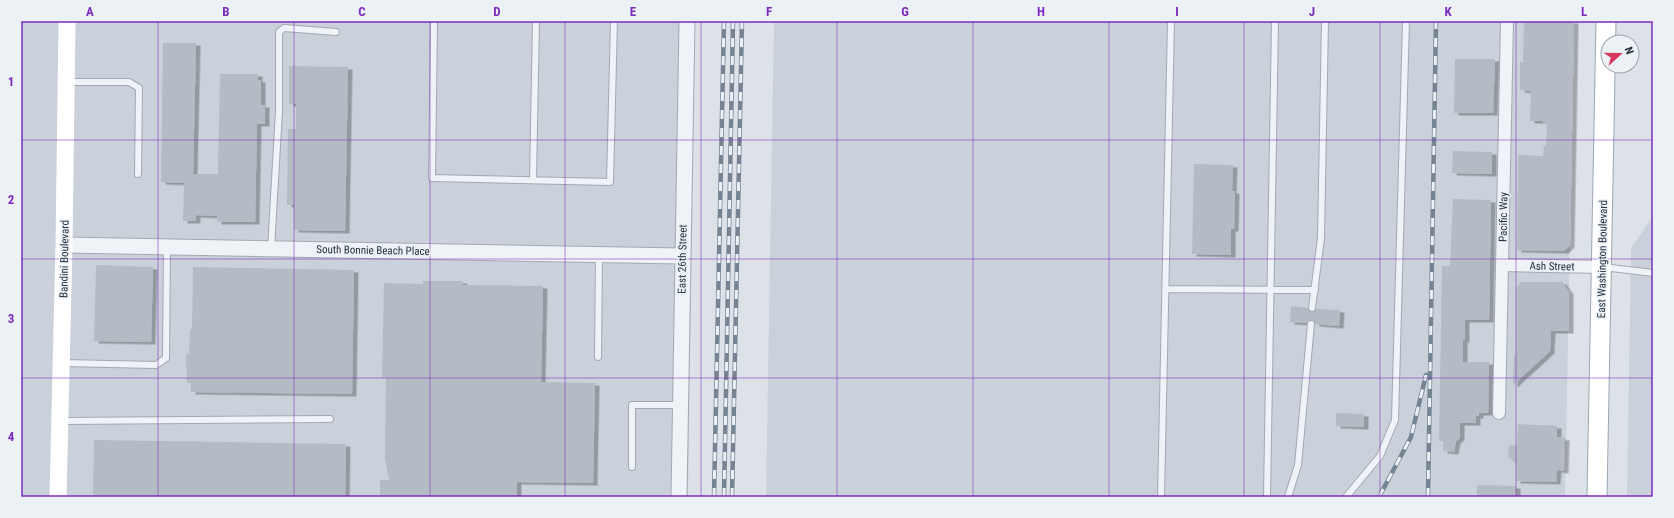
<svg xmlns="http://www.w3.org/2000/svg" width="1674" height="518" font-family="'Roboto Condensed',sans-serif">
  <defs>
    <filter id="shadow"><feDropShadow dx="4.5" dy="2.5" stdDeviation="0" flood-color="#0004"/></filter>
  </defs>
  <rect width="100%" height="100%" fill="#dde2e8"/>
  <path fill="#cad1da" d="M21,21H695L688,497H21Z
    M774,21H1574L1565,497H766Z
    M1653,216V497H1627L1631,248Z"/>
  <path fill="#b4bbc5" filter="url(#shadow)" d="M1524,21H1574L1570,245L1564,251L1517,250L1518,155L1543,156L1544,146H1546L1547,123H1543V121H1530L1531,91L1520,90V62H1523Z
    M163,43H196L193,174H218L220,74H258V80H261V105H265V124H257L255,222H217V216L196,215V221H183L184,183L161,182Z
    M1455,59H1495L1493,113H1454Z
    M289,66L348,67L345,231L294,230V205H287L288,129H296V104H289Z
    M1453,151L1492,152V174L1452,173Z
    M1194,164L1233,165L1232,191H1235L1234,229H1231V255L1192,254Z
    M1453,199L1491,200L1489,320H1465V340H1463V362H1489L1488,413H1479V416H1476V423H1460V438L1456,441L1454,452L1443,451V441H1439L1442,266H1450Z
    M96,265L153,267L151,342L94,341Z
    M193,267L354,270L352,394L191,392V383H187L186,354H189L190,329H192Z
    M423,281H463V285L543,286L541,382L595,383L593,483L517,482V497H380V480H389L385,458L386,378H382L384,283L423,284Z
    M1521,282H1562L1569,292V331H1551L1550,351L1513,385L1514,355H1516V287Z
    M1291,306L1308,308L1309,311L1312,312L1316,309L1340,310L1339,326L1315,324L1314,321L1311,320L1307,323L1290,322Z
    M1336,413L1364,414V427L1336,426Z
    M1518,424L1557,426V437L1565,438L1564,471L1557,470L1556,482L1516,481V460H1511V458H1508L1509,445L1517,446Z
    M94,440L346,444L345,497H93Z
    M1477,485L1516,486V497H1477Z"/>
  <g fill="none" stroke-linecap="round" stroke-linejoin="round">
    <defs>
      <path id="service" d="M434,21L432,178L610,182L614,21
        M68,82H129L139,88L138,174
        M533,180L536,21
        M271,249L279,111V32L284,28L336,32
        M1603,267L1653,273
        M1165,289L1315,290
        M1312,308L1321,238L1325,21
        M598,357L599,255
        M63,363L156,365L166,358L167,247
        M62,421L330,419
        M632,467V405H680
        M1161,497L1171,21
        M1267,497L1275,21
        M1288,497L1298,465L1311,324
        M1346,497L1380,456L1395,420L1406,21"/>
      <path id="minor" d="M1502,265L1602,267
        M1499,413L1507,21"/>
      <path id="tertiary" d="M64,245L682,256
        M679,497L687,21"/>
      <path id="primary" d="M1597,497L1606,21"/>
    </defs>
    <use href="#service" stroke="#a2a9b2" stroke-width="8"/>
    <use href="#minor" stroke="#a2a9b2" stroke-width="14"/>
    <use href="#tertiary" stroke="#a2a9b2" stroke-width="17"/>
    <use href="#primary" stroke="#9ba7b4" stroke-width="21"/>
    <use href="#service" stroke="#eff2f6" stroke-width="6"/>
    <use href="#minor" stroke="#eff2f6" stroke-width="12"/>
    <use href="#tertiary" stroke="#eff2f6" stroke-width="15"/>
    <path stroke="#fff" stroke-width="17" d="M58,497L64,245L67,21"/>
    <use href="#primary" stroke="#fff" stroke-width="19"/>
    <defs>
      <path id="rail" d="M714,497L724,21
        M724,497L733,21
        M732,497L742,21
        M1379,497L1411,437L1426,375
        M1428,497L1436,21"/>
    </defs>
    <use href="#rail" stroke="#758392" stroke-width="4.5"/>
    <use href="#rail" stroke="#ecf1f5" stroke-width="3" stroke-dasharray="9" stroke-linecap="butt"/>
  </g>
  <path fill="none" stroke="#7b2cbf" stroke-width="1" stroke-opacity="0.55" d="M158,21V497M294,21V497M430,21V497M565,21V497M701,21V497M837,21V497M973,21V497M1109,21V497M1244,21V497M1380,21V497M1516,21V497M21,140H1653M21,259H1653M21,378H1653"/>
  <g text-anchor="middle" stroke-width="3" stroke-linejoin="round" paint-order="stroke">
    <g font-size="11" fill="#25313f" stroke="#ecf1f5">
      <text transform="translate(1503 217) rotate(-89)" y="4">Pacific Way</text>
      <text transform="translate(373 250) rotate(1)" y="4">South Bonnie Beach Place</text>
      <text transform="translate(64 259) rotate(-89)" y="4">Bandini Boulevard</text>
      <text transform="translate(682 259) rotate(-89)" y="4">East 26th Street</text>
      <text transform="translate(1602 259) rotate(-89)" y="4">East Washington Boulevard</text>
      <text transform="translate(1552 266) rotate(1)" y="4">Ash Street</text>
    </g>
  </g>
  <rect width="1674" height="518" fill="none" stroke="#ecf1f5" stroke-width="44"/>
  <g transform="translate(1620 54) rotate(69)"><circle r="19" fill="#ecf1f5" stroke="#9ca4ac"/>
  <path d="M0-3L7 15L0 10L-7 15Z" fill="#d5395e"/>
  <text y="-6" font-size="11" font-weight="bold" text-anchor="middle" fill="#25313f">N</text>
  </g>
  <rect x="22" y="22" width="1630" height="474" fill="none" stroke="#7b2cbf" stroke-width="1.5"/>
  <g font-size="13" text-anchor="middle" font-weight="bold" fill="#7b2cbf">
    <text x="90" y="16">A</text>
    <text x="226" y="16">B</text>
    <text x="362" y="16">C</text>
    <text x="497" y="16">D</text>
    <text x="633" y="16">E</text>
    <text x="769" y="16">F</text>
    <text x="905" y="16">G</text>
    <text x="1041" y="16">H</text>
    <text x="1177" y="16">I</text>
    <text x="1312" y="16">J</text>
    <text x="1448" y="16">K</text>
    <text x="1584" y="16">L</text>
    <text x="11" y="86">1</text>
    <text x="11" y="204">2</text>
    <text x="11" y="323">3</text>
    <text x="11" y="441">4</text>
  </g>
</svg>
